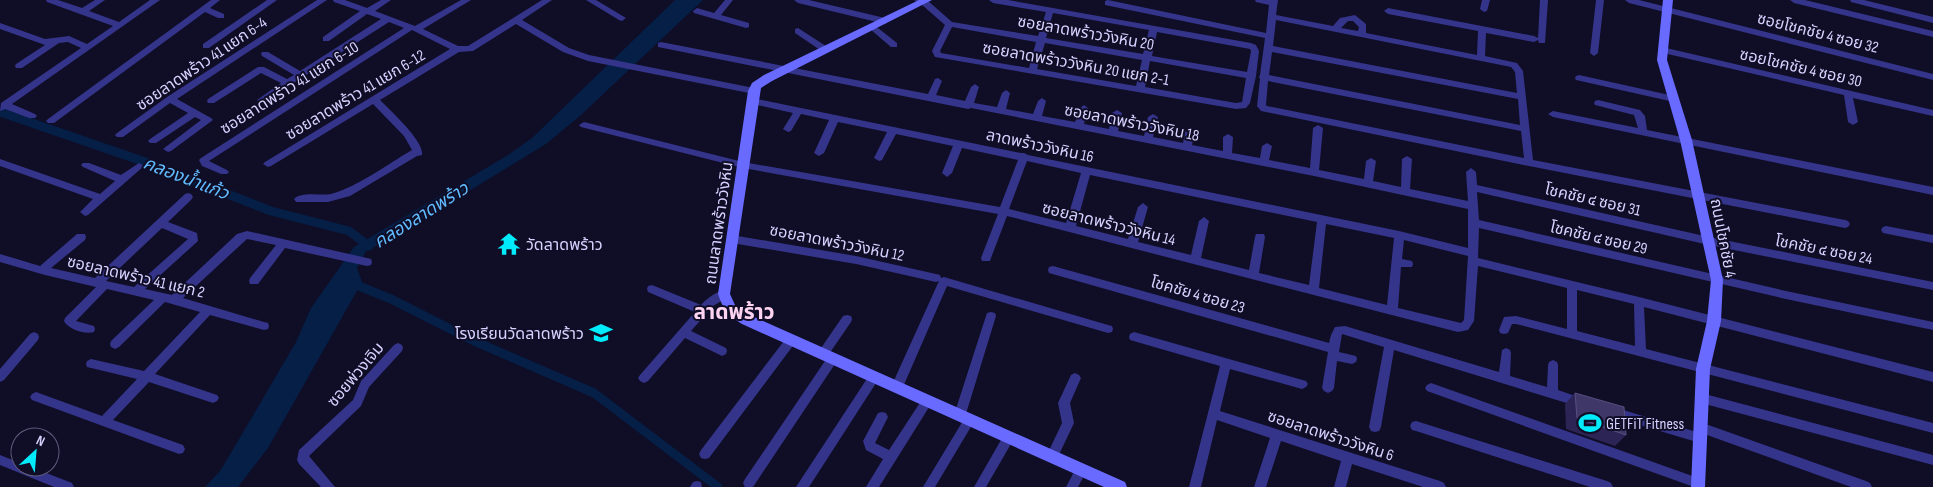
<svg xmlns="http://www.w3.org/2000/svg" width="1933" height="487" font-family="'Sofia Sans Condensed','Noto Sans Thai',sans-serif">
  <rect width="100%" height="100%" fill="#100d26"/>
  <path fill="#051f47" d="M675,0H703L581,115L546,144L387,241L366,251L357,268L362,282L268,448L238,487H205L220,471L238,441L296,342L311,308L354,247L508,155L532,138Z"/>
  <g fill="none" stroke-linecap="round" stroke-linejoin="round">
    <path stroke="#051f47" stroke-width="9" d="M0,112L151,164L271,211L349,231L369,246
      M349,282L391,299L474,341L594,393L718,487"/>
    <path fill="#34348a" fill-rule="evenodd" d="M46,0H58L82,8L95,0H105L89,11L119,22L150,0H160L12,104L35,114L37,116L35,118H29L5,109L0,111L1,103L81,48L68,42L59,43L22,68H16L15,66L16,64L45,45L0,29V23L45,39L69,36L87,44L113,26L47,2Z
      M211,0H220L210,8L224,14V18H218L205,12L54,123H48L46,121L48,119Z
      M267,0H277L209,48H203V44Z
      M317,0H327L177,99L211,118L213,120L171,151L168,152L163,149L201,120L195,117L156,143H150L148,141L150,139L188,113L170,103L123,137H117L115,135L117,133L167,97Z
      M333,0H345L367,8L381,0H391L375,11L415,26L461,0H471L423,29L458,46H468L542,0H552L522,20L569,48L589,55L754,88L758,91L754,94L588,61L563,52L516,24L473,51L459,52L380,100C390,110 425,142 422,155L417,156L350,196L328,202H296L294,199C301,191 321,196 331,194C357,187 388,164 412,150L404,136L373,104L271,166L268,167L263,164L265,162L450,49L412,30L209,161L227,170L229,172L227,174H221L202,166L199,160L201,158L404,28L389,22L264,102L261,103L257,100L281,83L261,73L214,103H208L207,101L208,99L258,67H264L287,79L294,75L262,56L261,54L262,52H268L300,71L381,19L367,14L329,41H323V37L360,11L334,2Z
      M586,0H596L626,18L622,21L619,20Z
      M725,0H733L721,15L749,23V27L746,28L694,13L693,11L697,8L714,13Z
      M794,0H809L885,18L889,21L885,24L798,3Z
      M914,0H927L952,22L1038,36L1046,12L993,3L989,0H1008L1251,43L1256,45L1259,51L1256,76L1250,103L1246,108L1236,109L935,57L932,51L945,25L921,4ZM1053,13L1149,30L1143,54L1046,38ZM952,27L1036,42L1029,68L941,53L940,51ZM1157,32L1250,49L1251,51L1247,72L1152,56ZM1045,43L1142,60L1136,86L1037,69ZM1150,61L1246,78L1242,102L1236,103L1145,87Z
      M1108,0L1266,33L1269,5L1256,2L1255,0H1278L1276,15L1333,26L1340,18L1355,15L1366,24V33L1477,55L1478,31L1388,14L1384,11L1388,8L1534,36L1538,38L1540,0H1548L1545,43H1539L1538,40L1534,42L1486,33L1485,56L1517,63L1523,71L1533,160L1845,220L1848,221L1850,224L1848,227L1845,228L1529,166L1261,111L1257,106L1260,79L1259,77L1260,75L1265,38L1105,5V1ZM1276,20L1511,67L1515,72L1517,93L1273,46ZM1348,21H1353L1359,27L1358,31L1341,28ZM1272,52L1518,99L1520,125L1269,75ZM1268,81L1521,131L1524,158L1267,106L1266,105Z
      M1482,0H1490L1487,11L1484,12L1480,9Z
      M1596,0H1604L1598,53L1594,56L1590,53Z
      M1625,0H1639L1933,74V80L1629,3Z
      M1790,0H1805L1933,31V37L1794,3Z
      M1850,0H1864L1933,17V23L1851,2Z
      M873,24L897,43V47H891L870,29L869,27Z
      M798,28L829,48L830,50L829,52H823L795,33V29Z
      M661,42L928,94L935,79L938,78L942,81L936,95L965,101L971,87L975,84L979,87L974,103L997,107L1002,93L1006,90L1010,93L1006,109L1033,114L1038,101L1042,98L1046,101L1042,116L1075,122L1080,108L1084,105L1088,108L1084,124L1109,129L1112,113L1117,110L1122,113L1118,131L1144,136L1148,117L1153,114L1158,117L1153,137L1183,143L1185,132L1190,129L1195,132L1192,145L1223,151V137L1228,134L1233,137L1232,153L1260,158L1262,146L1267,143L1272,146L1269,160L1310,168L1313,128L1318,125L1323,128L1319,170L1364,179L1366,161L1371,158L1376,161L1373,181L1401,187L1402,159L1407,156L1412,159L1410,189L1468,201L1466,172L1471,168L1476,172L1477,185L1709,237L1933,282V290L1709,245L1477,192L1479,220L1786,291L1933,322V330L1786,299L1479,228L1478,258L1639,297L1933,372V382L1644,307L1646,349L1933,423V433L1516,324H1512L1508,333L1504,334L1500,333L1499,330L1504,317L1516,316L1567,329V288L1478,266L1474,321L1468,330L1458,332L1007,216L991,258L990,261H982L981,258L998,214L743,168L581,127L579,125L584,122L743,162L1000,207L1018,160L962,148L952,173L947,177L942,173L953,146L896,134L882,160L879,161L874,158L887,132L838,122L824,153L819,156L814,153L829,120L801,114L791,131L788,132L783,129L793,113L749,103L748,101L752,98L1021,153H1024L1028,155L1399,231L1468,248V209L1314,176L971,108L968,109L658,47V43ZM1027,161L1081,173L1066,223L1009,209ZM1090,175L1317,222L1309,285L1259,273L1265,237L1264,234H1256L1255,237L1249,270L1201,258L1209,221L1204,217L1199,221L1191,255L1138,242L1148,207L1143,203L1138,207L1128,239L1076,226ZM1326,224L1394,238L1387,305L1319,288ZM1404,240L1468,256L1464,320L1461,323L1398,308L1401,267H1412L1413,264L1412,261L1402,259ZM1577,290L1634,304L1635,346L1577,331Z
      M1662,47L1933,110V116L1853,98L1858,122L1853,125L1848,122L1844,95L1659,52L1658,50L1659,48Z
      M1579,75L1674,96L1678,99L1674,102L1576,80L1575,78L1576,76Z
      M1598,100L1640,110L1645,116L1647,130L1933,187V195L1553,117L1548,114L1553,111L1638,128L1634,115L1595,105L1594,103L1595,101Z
      M0,159L100,194L115,181L83,167L81,165L83,163H89L121,175L139,163L144,166L88,215L85,216L80,212L93,199L0,166Z
      M188,193L191,194L193,197L191,200L168,222L197,233L198,241L145,289L172,295L237,234L247,231L367,258L371,259L372,262L371,265L367,266L285,248L258,284H250L249,281L250,278L276,245L247,239L183,298L264,322L268,323L269,326L268,329L264,330L210,315L155,374L217,395L219,398L217,401L213,403L149,382L113,420L183,445L185,449L183,453L179,454L32,400L30,397L32,394L36,392L102,416L137,379L87,367L86,364L87,361L91,359L144,371L200,312L165,302L119,347L115,349L111,347L110,344L111,341L154,300L107,289L76,321L94,326L95,329L94,332C84,335 68,329 64,321L65,318L96,287L45,275L0,262V254L40,266L77,234H85L86,237L85,240L51,268L95,278L185,194ZM162,228L188,239L134,287L106,281Z
      M1886,226L1933,235V243L1883,233L1881,230L1883,227Z
      M732,235L856,256L936,274L940,275L941,278L944,277L1108,325L1112,326L1113,329L1112,332L1108,333L947,286L903,387L901,390L897,392L893,390L891,387L939,281L936,282L856,264L732,243L728,242L727,239L728,236Z
      M1053,266L1329,343L1331,335L1335,327L1345,326L1499,372L1502,350L1506,348L1510,350L1511,353L1510,376L1547,387L1548,365L1549,362L1553,360L1557,362L1558,365V390L1587,400L1589,403L1587,406L1583,408L1394,350L1381,427L1379,431L1375,432L1371,431L1369,427L1384,347L1342,334L1339,352L1356,356L1357,359L1356,362L1352,364L1337,361L1334,388L1332,391L1328,393L1324,391L1322,388L1328,352L1049,273L1048,270L1049,267Z
      M652,285L701,305C707,298 719,289 728,291L729,294L728,297L713,306L691,331L726,348L727,351L726,354L722,356L718,354L685,338L648,381L644,383L640,381L638,378L640,375L695,312L648,292L647,289L648,286Z
      M991,312L995,313L996,316L965,417L969,415L973,416L975,420L935,487H923L964,419L960,420L956,419L954,415L986,316L987,313Z
      M847,315L851,316L852,319L851,322L827,357L823,359L819,357L818,354L819,351L843,316Z
      M34,332L38,334L39,337L38,340L4,380L0,382V369L30,334Z
      M1134,332L1306,381L1308,384L1306,387L1302,389L1230,369L1220,411L1440,481L1444,483L1446,487H1423L1352,464L1346,487H1334L1341,461L1281,441L1266,487H1254L1270,438L1217,420L1201,487H1189L1220,366L1130,340L1129,337L1130,334Z
      M791,335L795,337L796,340L795,343L709,458L705,459L701,458L699,454L701,450L787,337Z
      M398,343L402,345L403,348L402,351L369,387L361,406L309,456L335,487H321L299,464L297,460L299,450L353,400L361,381L394,345Z
      M833,353L837,355L838,358L837,361L753,487H745L743,483L745,479L829,355Z
      M874,372L878,374L879,377L878,380L809,487H796L870,374Z
      M1075,373L1079,375L1081,378L1070,403L1074,423L1056,461L1052,462L1048,461L1046,457L1062,423L1058,403L1071,375Z
      M1431,383L1698,478L1702,479L1704,483L1702,487H1694L1427,391L1425,388L1427,385Z
      M1701,393L1933,455V465L1701,403L1697,401L1695,398L1697,395Z
      M927,396L931,398L933,401L931,404L879,487H866L883,459L866,450L863,441L878,413L882,412L886,413L888,417L875,443L889,450L923,398Z
      M1613,407L1700,433L1704,434L1706,438L1704,442L1700,443L1613,417L1609,416L1607,412L1609,408Z
      M1416,421L1607,481L1611,483L1613,487H1590L1416,431L1412,430L1410,426L1412,422Z
      M1700,422L1866,481L1870,483L1872,487H1851L1696,431L1694,427L1696,423Z
      M1009,432L1013,433L1015,437L986,487H974L1005,433Z
      M0,455L20,463V467H31L72,483L74,487H54L0,465Z
      M1081,465L1085,466L1087,470L1078,487H1066L1077,466Z
      M697,481L701,482L702,487H690L693,482Z"/>
    <path fill="#696aff" fill-rule="evenodd" d="M919,0H932L772,81L761,88L730,294L735,305L752,316L1125,482L1127,487H1104L742,324C727,314 724,311 718,294L748,91L752,83L764,75Z
      M1663,0H1673L1667,60L1692,140L1723,280L1721,321L1710,369L1705,487H1691L1696,369L1707,321L1711,280L1680,140L1657,60Z"/>
  </g>
  <path fill="#2d2456" d="M1575,393L1626,435L1615,446L1566,429L1565,404Z"/>
  <path fill="#3f3768" stroke="#574f80" d="M1575,393L1624,407L1626,435L1577,418Z"/>
  <defs>
    <symbol id="temple-bare" viewBox="-9 -9 18 18"><path d="M0-6L5-2H3V0L6.5 2.5H4V6H1.5V3h-3V6H-4V2.5H-6.5L-3 0V-2H-5Z" fill="#00ecfd" stroke="#100d26" stroke-width="2.5" paint-order="stroke"/></symbol>
    <symbol id="school-bare" viewBox="-9 -9 18 18"><path d="M0-5L7-2L0 1L-7-2ZM-4 1L0 2.5L4 1V4Q0 6-4 4Z" fill="#00ecfd" stroke="#100d26" stroke-width="2.5" paint-order="stroke"/></symbol>
    <symbol id="stadium-bare" viewBox="-9 -9 18 18"><path d="M0-5a6.5 5 0 1 0 0 10a6.5 5 0 1 0 0-10ZM-3.5-1.8h7v3.6h-7Z" fill="#00ecfd" stroke="#100d26" stroke-width="2.5" paint-order="stroke"/></symbol>
  </defs>
  <g fill-rule="evenodd">
    <use href="#temple-bare" x="493" y="228" width="32" height="32"/>
    <use href="#school-bare" x="585" y="317" width="32" height="32"/>
    <use href="#stadium-bare" x="1574" y="407" width="32" height="32"/>
  </g>
  <g text-anchor="middle" stroke-width="4" stroke-linejoin="round" paint-order="stroke">
    <g font-size="16" fill="#d6d2ff" stroke="#100d26">
      <text transform="translate(1086 32) rotate(10)" y="6">ซอยลาดพร้าววังหิน 20</text>
      <text transform="translate(1818 32) rotate(14)" y="6">ซอยโชคชัย 4 ซอย 32</text>
      <text transform="translate(201 63) rotate(-34)" y="6">ซอยลาดพร้าว 41 แยก 6-4</text>
      <text transform="translate(1076 63) rotate(10)" y="6">ซอยลาดพร้าววังหิน 20 แยก 2-1</text>
      <text transform="translate(1801 67) rotate(13)" y="6">ซอยโชคชัย 4 ซอย 30</text>
      <text transform="translate(289 87) rotate(-32)" y="6">ซอยลาดพร้าว 41 แยก 6-10</text>
      <text transform="translate(355 94) rotate(-31)" y="6">ซอยลาดพร้าว 41 แยก 6-12</text>
      <text transform="translate(1132 122) rotate(11)" y="6">ซอยลาดพร้าววังหิน 18</text>
      <text transform="translate(1040 145) rotate(12)" y="6">ลาดพร้าววังหิน 16</text>
      <text transform="translate(1593 199) rotate(13)" y="6">โชคชัย ๔ ซอย 31</text>
      <text transform="translate(718 223) rotate(-82)" y="6">ถนนลาดพร้าววังหิน</text>
      <text transform="translate(1109 223) rotate(14)" y="6">ซอยลาดพร้าววังหิน 14</text>
      <text transform="translate(1599 237) rotate(13)" y="6">โชคชัย ๔ ซอย 29</text>
      <text transform="translate(1724 238) rotate(79)" y="6">ถนนโชคชัย 4</text>
      <text transform="translate(837 242) rotate(11)" y="6">ซอยลาดพร้าววังหิน 12</text>
      <text transform="translate(1824 249) rotate(11)" y="6">โชคชัย ๔ ซอย 24</text>
      <text transform="translate(136 276) rotate(13)" y="6">ซอยลาดพร้าว 41 แยก 2</text>
      <text transform="translate(1198 294) rotate(16)" y="6">โชคชัย 4 ซอย 23</text>
      <text transform="translate(355 374) rotate(-50)" y="6">ซอยพ่วงเจิม</text>
      <text transform="translate(1331 435) rotate(18)" y="6">ซอยลาดพร้าววังหิน 6</text>
    </g>
    <g font-size="16" fill="#d6d2ff" stroke="#100d26" text-anchor="start">
      <text x="526" y="250">วัดลาดพร้าว</text>
      <text x="584" y="339" text-anchor="end">โรงเรียนวัดลาดพร้าว</text>
      <text x="1606" y="429">GETFiT Fitness</text>
    </g>
    <g font-size="18" font-style="italic" fill="#60bbff" stroke="#100d26">
      <text transform="translate(186 178) rotate(21)" y="6">คลองน้ำแก้ว</text>
      <text transform="translate(421 215) rotate(-32)" y="6">คลองลาดพร้าว</text>
    </g>
    <g font-size="21" font-weight="bold" fill="#ffd4f1" stroke="#100d26">
      <text x="734" y="319">ลาดพร้าว</text>
    </g>
  </g>
  <g transform="translate(35 452) rotate(26)"><circle r="24" fill="#100d26" stroke="#5f5c7d"/>
  <path d="M0-4L9 19L0 12L-9 19Z" fill="#00ecfd"/>
  <text y="-8" font-size="14" font-weight="bold" text-anchor="middle" fill="#d6d2ff">N</text>
  </g>
</svg>
